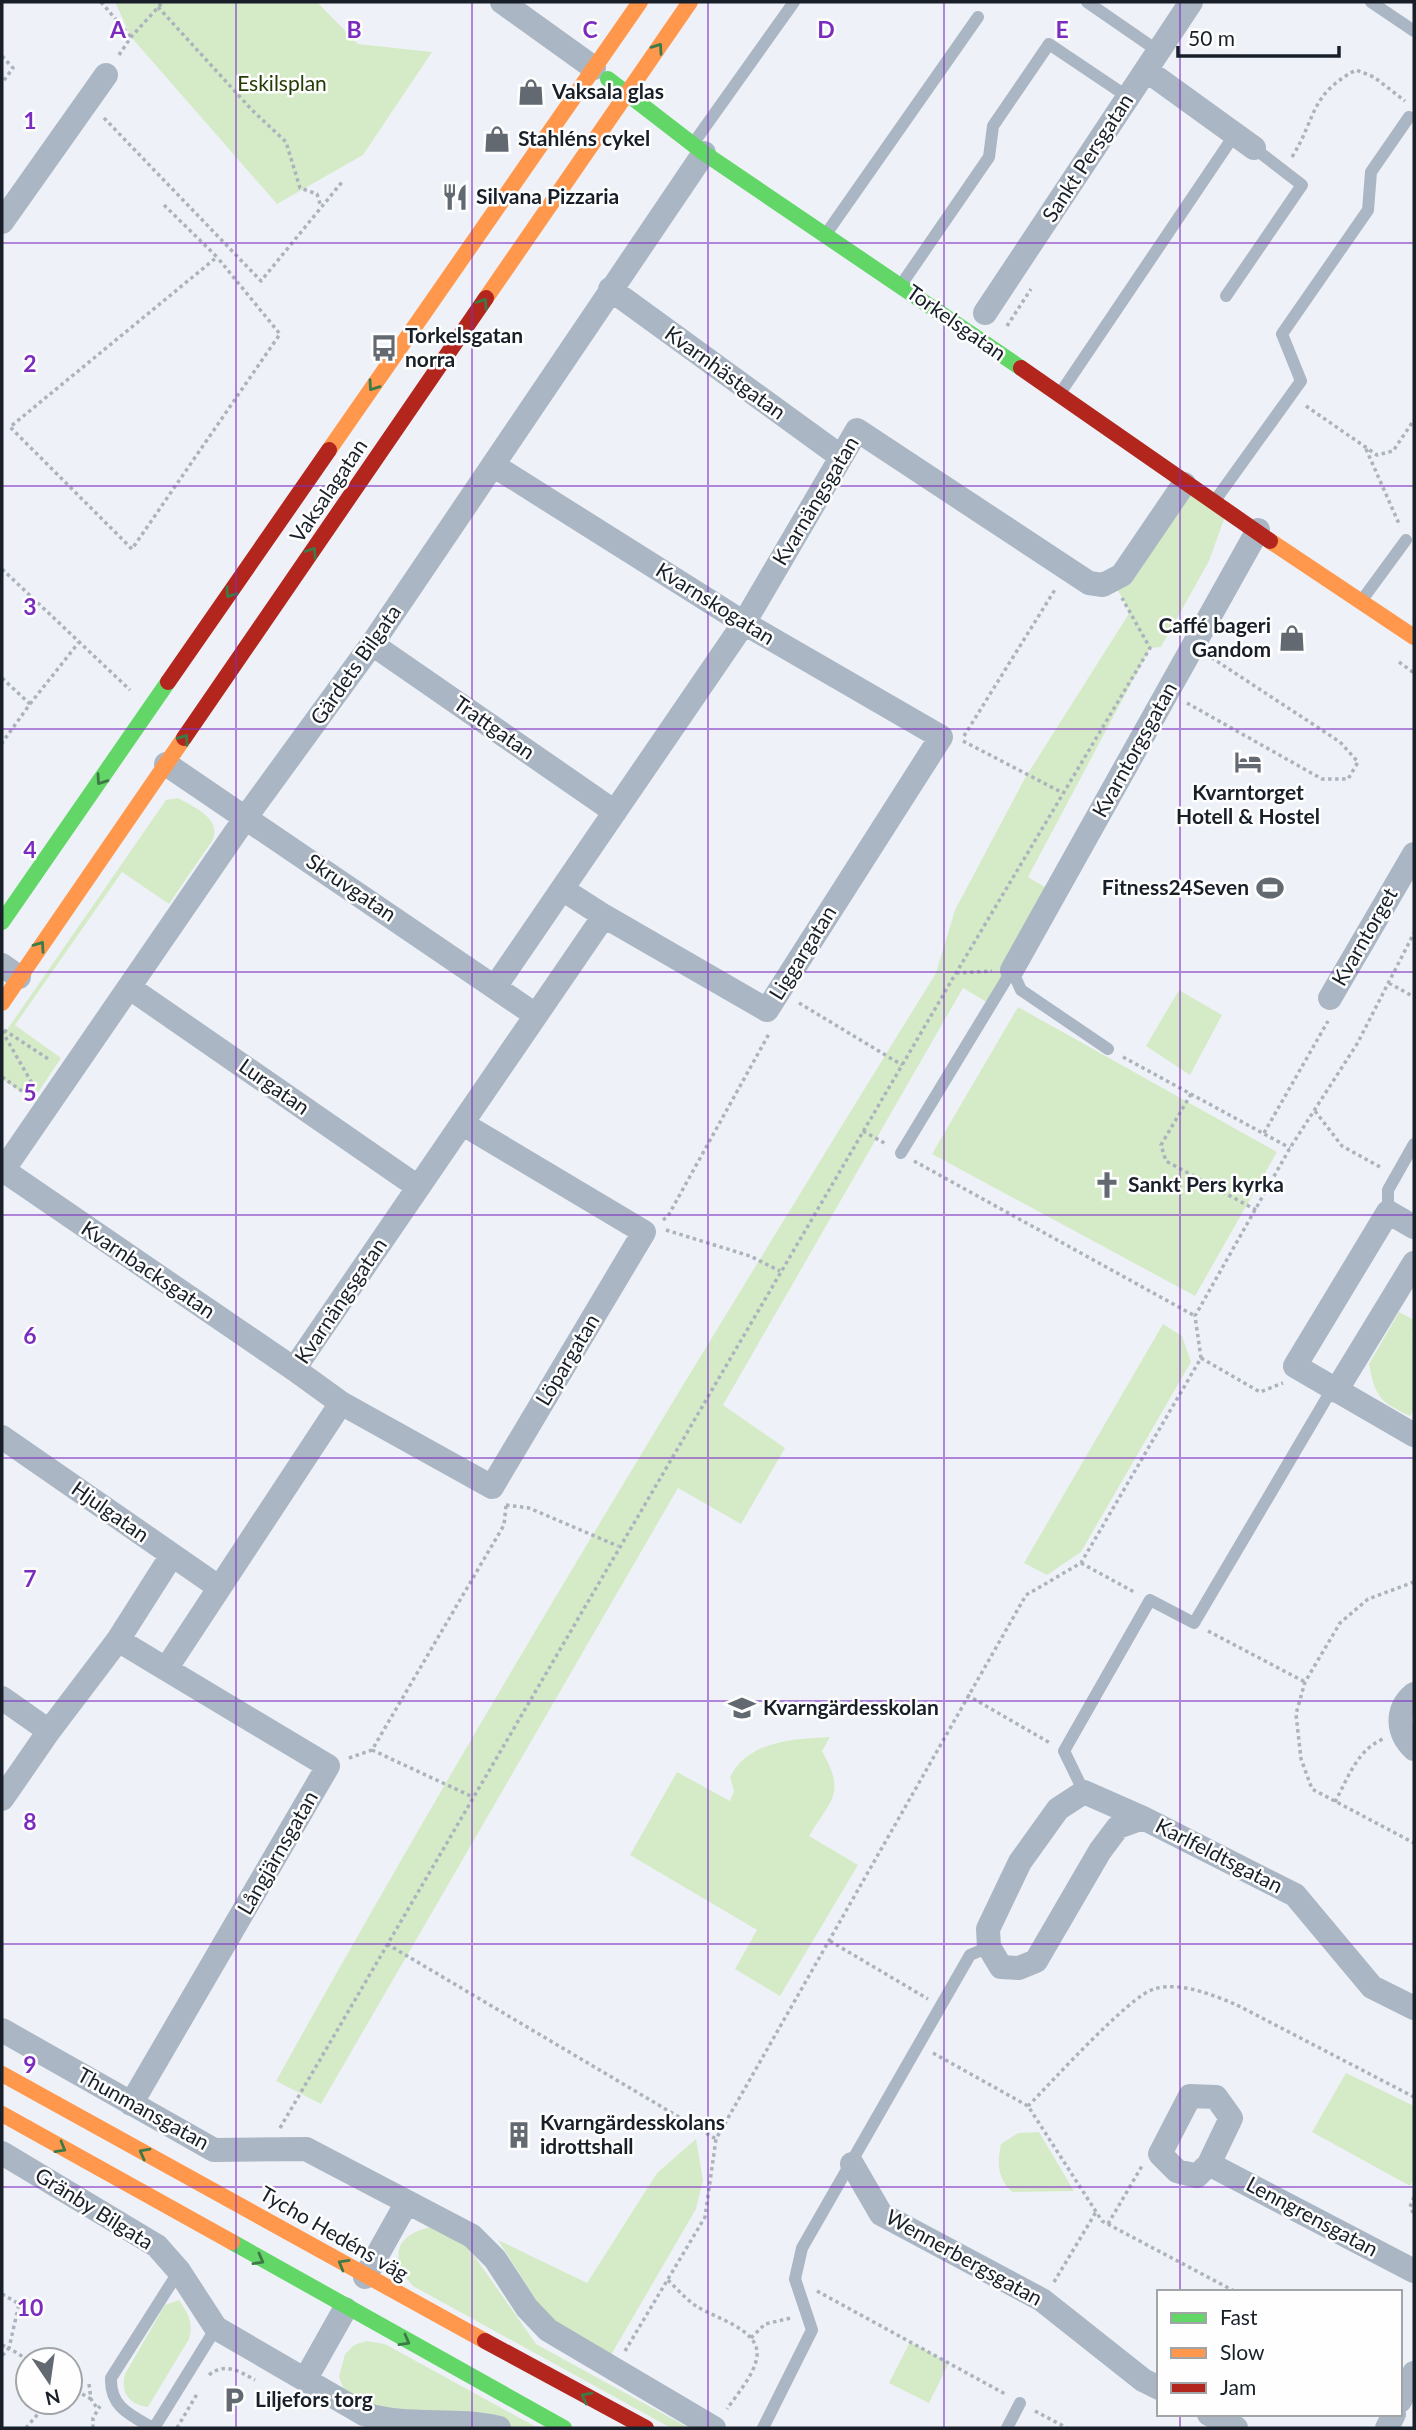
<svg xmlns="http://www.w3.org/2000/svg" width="1416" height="2430" font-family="Lato,sans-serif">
  <rect width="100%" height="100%" fill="#eef2f8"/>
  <path fill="#d5ebc8" d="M115,2H317L358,44L432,52L363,155L277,204L131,37Z
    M1184,484L1227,511L1209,561L1161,647L1150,648L1028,877L1055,893L990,1004L963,988L723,1405L785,1448L741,1524L678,1488L321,2104L276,2081C485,1705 710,1339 936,973L955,910L1025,778L1130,612L1113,582Z
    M178,798C194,807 223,819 212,841L169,904L122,872L15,1025L61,1058L33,1100L2,1079V1037L166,800Z
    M1179,990L1222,1015L1190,1075L1146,1046Z
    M1018,1007L1277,1152L1195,1296L932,1154Z
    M1399,1312L1414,1320L1412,1337L1414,1339V1409L1410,1416C1380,1402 1375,1397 1369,1364Z
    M1163,1324L1182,1336L1191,1362L1081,1552L1047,1575L1024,1563Z
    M830,1737L822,1751C846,1794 832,1798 809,1836L858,1865L780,1996L735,1969L757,1930L630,1855L677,1772L730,1801L734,1791L730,1777C749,1740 794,1739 830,1737Z
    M1346,2073L1414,2106V2178L1410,2186L1312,2132Z
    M1039,2132L1074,2191L1012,2192C997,2178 997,2162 1001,2144L1018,2133Z
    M696,2139L703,2180L696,2209L611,2355L547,2317L498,2240L587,2283L657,2173Z
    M432,2227L468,2247L536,2344L689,2428H671L413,2286C389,2259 394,2234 432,2227Z
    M179,2300C188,2314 194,2322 189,2339L148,2407C129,2405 120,2392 125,2374L165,2305Z
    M366,2341L385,2344L538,2428H513L492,2417L381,2412L345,2392L339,2377L345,2354L354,2345Z
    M910,2342L949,2363L929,2403L889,2383Z"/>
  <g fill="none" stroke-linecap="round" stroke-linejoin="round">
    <path stroke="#acb3bc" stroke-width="3.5" stroke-dasharray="3.5 3.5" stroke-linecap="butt" d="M101,2L131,37
      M158,7L252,110L286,142L300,188L317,194L321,207
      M119,55L131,37L163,2
      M2,56L13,68L2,83
      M104,118L261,281L342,182
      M1292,157C1317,117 1309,95 1356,70L1374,77L1405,101
      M164,205L217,257L10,427L132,549L280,334L217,257
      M1007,326L1031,289
      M1306,406L1377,455L1393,451L1414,420
      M1366,449L1400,526
      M2,569L130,690
      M1399,662L1414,673
      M2,678L30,704L2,743
      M1187,703L1322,779H1348L1358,762L1340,742L1212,658
      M30,704L79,642
      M964,736L1056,588
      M963,741L1063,793
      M956,973L992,971
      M1389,983L1414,997
      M799,1003L902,1065
      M4,1030L50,1060
      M2,1031L33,1085
      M1123,1057L1290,1148
      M2,1077L29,1096
      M1191,1094L1161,1145L1166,1161L1256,1210
      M1315,1111L1342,1146L1382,1168
      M863,1131L886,1144
      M1264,1133L1328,1021
      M914,1161L1195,1316
      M663,1220L668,1216L770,1032
      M666,1230L750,1256L780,1271
      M1201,1358L1260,1392L1283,1383
      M506,1505L529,1508L618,1546
      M1081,1563L1136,1593
      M1414,1582L1368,1599L1340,1623L1305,1682L1296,1714L1301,1759L1312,1789L1414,1843
      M1208,1631L1305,1682
      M967,1695L1050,1743
      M372,1750L473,1797
      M349,1758L372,1750L504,1525L506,1506
      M1335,1802C1348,1778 1357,1750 1383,1739
      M830,1941L928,1999
      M387,1944L716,2139
      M933,2053L1028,2106L1102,2221L1236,2292
      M1028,2106C1051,2083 1129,1996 1154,1989C1180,1981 1213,1995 1237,2005L1414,2097
      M280,2128L956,973L1150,648L1122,598
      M1414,2197L1410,2207L1414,2214
      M1108,2224L1142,2166
      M668,2280C677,2289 686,2299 696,2306C714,2318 760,2329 757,2356C755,2374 737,2394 727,2409
      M1054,2282L1096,2212
      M817,2291L1007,2395
      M2,2294L19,2304L9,2348L28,2360
      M751,2338L765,2324L791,2318
      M2,2345L9,2348L2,2356
      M625,2351L705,2217L716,2139L1026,1595L1081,1563L1201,1358L1195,1316L1290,1148L1357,1044L1414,933
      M209,2375C225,2362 239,2371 255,2380
      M89,2384L91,2399L97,2408
      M70,2387L91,2399
      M1035,2411L1067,2428
      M26,2428L48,2402
      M93,2428V2418L100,2406
      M177,2428L197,2394"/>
    <path stroke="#abb6c4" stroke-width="12" d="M1087,2L1158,51
      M1371,2L1414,31
      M695,141L794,2
      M826,234L978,17
      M901,285L989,157L993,126L1049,44L1128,97
      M1226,296L1302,185L1254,148
      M1059,395L1235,134
      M1214,502L1301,381L1282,334L1368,210L1371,172L1409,117
      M1362,600L1406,540
      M1012,970L1021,990L1108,1049
      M901,1153L1012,970
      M1388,1212V1190L1414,1144
      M1084,1792L1064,1751L1150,1600L1194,1623L1332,1389
      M153,2428C130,2415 110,2407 111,2378L179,2271
      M154,2428L216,2328
      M763,2428L812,2330L795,2279L802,2248L970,1955L989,1947
      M1007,2428L1020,2403"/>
    <path stroke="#abb6c4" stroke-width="24" d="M502,2L594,68
      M1146,70L1254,148
      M2,222L106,75
      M610,289L840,456
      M985,313L1191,2
      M493,465L744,623L941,737L767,1010L604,916
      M372,644L615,812
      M166,764L534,1014
      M2,965L19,977
      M1012,970L1258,530
      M495,987L562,889
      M130,988L418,1187
      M1330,998L1414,854
      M3,1170L294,1369
      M2,1172L246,817L372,644L704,153
      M1414,1227L1388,1212L1295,1366L1414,1435
      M1336,1391L1414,1263
      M341,1403L492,1487L644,1232L463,1124
      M2,1437L217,1586
      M118,1640L172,1555
      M1414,1694C1395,1710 1397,1733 1414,1749
      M2,1698L49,1731L2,1799
      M49,1731L118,1640L166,1669L341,1403L294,1369L604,916L562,889L744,623L857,430L1089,583L1103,585L1122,575L1184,484
      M1143,1818L1118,1827L1100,1851L1036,1961L1019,1968L1001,1967L989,1947L988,1929L1020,1862L1058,1809L1084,1792L1143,1818L1295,1895L1372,1987L1414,2008
      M2,2030L214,2150L306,2149L472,2236L495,2259L527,2308L548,2330L714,2428
      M1190,2096L1216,2097L1231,2118L1209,2164L1197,2176L1177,2171L1160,2154Z
      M131,2104L328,1766L166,1669
      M2,2153L157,2246L179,2271L216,2328L364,2414C408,2428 454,2417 499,2428
      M852,2164L881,2214L1042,2300L1143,2380L1159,2388
      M1209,2164L1414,2271
      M365,2277L407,2202
      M305,2380L345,2309
      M1400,2401L1414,2373
      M1209,2414L1236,2428
      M1387,2428L1394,2414"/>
    <path stroke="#63d668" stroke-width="16" d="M608,79L704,153L1021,368
      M2,922L168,682
      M232,2242L564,2428"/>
    <path stroke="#ff974d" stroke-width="16" d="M486,298L690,2
      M329,450L640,2
      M1270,541L1414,637
      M2,1003L184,738
      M2,2074L485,2341
      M2,2114L232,2242"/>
    <path stroke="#b3261e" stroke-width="16" d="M1021,368L1270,541
      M168,682L329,450
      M184,738L486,298
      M485,2341L646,2428"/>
  </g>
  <defs><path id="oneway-chevron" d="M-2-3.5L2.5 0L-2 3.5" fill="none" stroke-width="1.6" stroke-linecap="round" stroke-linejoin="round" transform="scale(1.75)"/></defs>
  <g stroke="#3e7a48">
    <use href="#oneway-chevron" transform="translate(658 48) rotate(-55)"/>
    <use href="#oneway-chevron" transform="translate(483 303) rotate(-56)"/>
    <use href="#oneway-chevron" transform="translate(373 386) rotate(125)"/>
    <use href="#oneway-chevron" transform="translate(312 552) rotate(-56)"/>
    <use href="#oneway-chevron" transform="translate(230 593) rotate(125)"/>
    <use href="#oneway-chevron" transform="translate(184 739) rotate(-55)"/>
    <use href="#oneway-chevron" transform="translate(101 780) rotate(125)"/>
    <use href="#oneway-chevron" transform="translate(40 946) rotate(-55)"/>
    <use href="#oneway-chevron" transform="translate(61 2148) rotate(30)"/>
    <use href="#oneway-chevron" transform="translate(144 2153) rotate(-152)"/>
    <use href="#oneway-chevron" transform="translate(259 2260) rotate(29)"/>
    <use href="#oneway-chevron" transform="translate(343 2264) rotate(-150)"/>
    <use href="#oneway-chevron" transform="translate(405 2341) rotate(29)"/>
    <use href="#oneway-chevron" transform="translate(586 2397) rotate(-152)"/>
  </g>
  <path fill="none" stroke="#7b2cbf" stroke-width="2" stroke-opacity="0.55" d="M236,2V2428M472,2V2428M708,2V2428M944,2V2428M1180,2V2292M2,243H1414M2,486H1414M2,729H1414M2,972H1414M2,1215H1414M2,1458H1414M2,1701H1414M2,1944H1414M2,2187H1414M1180,2414V2428"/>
  <defs>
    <symbol id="shop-bare" viewBox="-9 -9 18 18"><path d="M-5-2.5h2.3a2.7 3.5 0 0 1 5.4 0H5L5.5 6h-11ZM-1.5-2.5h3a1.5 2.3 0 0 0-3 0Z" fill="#636971" stroke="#fefefe" stroke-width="2.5" paint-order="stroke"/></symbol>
    <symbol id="restaurant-bare" viewBox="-9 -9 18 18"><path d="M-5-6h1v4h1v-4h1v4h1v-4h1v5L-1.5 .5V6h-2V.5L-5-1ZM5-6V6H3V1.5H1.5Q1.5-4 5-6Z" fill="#636971" stroke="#fefefe" stroke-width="2.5" paint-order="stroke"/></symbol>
    <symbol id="bus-bare" viewBox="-9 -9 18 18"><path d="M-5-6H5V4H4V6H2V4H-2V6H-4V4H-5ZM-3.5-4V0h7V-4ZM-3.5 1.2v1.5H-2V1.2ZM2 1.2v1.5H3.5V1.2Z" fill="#636971" stroke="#fefefe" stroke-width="2.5" paint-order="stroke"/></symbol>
    <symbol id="hotel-bare" viewBox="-9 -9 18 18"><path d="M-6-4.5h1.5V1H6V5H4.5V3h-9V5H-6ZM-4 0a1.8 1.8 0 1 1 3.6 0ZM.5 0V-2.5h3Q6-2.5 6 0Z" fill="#636971" stroke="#fefefe" stroke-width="2.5" paint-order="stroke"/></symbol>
    <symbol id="stadium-bare" viewBox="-9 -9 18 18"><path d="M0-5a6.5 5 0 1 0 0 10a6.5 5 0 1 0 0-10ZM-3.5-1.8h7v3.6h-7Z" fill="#636971" stroke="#fefefe" stroke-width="2.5" paint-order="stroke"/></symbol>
    <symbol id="church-bare" viewBox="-9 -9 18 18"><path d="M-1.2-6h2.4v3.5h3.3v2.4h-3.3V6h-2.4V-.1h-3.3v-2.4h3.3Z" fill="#636971" stroke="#fefefe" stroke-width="2.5" paint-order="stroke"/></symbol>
    <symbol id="school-bare" viewBox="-9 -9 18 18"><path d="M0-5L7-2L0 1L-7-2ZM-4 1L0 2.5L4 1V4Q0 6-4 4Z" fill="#636971" stroke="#fefefe" stroke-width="2.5" paint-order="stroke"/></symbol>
    <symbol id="building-bare" viewBox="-9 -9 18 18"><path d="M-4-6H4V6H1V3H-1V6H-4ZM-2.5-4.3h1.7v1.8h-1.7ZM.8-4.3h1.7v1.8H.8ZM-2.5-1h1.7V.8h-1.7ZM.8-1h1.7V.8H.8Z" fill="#636971" stroke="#fefefe" stroke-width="2.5" paint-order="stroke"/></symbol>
    <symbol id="parking-bare" viewBox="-9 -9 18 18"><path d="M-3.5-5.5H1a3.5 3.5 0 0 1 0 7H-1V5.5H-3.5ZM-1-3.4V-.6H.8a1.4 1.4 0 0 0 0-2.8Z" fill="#636971" stroke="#fefefe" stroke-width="2.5" paint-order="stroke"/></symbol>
  </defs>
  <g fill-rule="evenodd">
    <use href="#shop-bare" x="512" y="73" width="38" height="38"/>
    <use href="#shop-bare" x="478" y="120" width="38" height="38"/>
    <use href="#restaurant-bare" x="436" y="178" width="38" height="38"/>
    <use href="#bus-bare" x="365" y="329" width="38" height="38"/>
    <use href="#shop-bare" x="1273" y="619" width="38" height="38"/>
    <use href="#hotel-bare" x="1229" y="743" width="38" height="38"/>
    <use href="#stadium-bare" x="1251" y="869" width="38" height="38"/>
    <use href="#church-bare" x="1088" y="1166" width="38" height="38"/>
    <use href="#school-bare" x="723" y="1689" width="38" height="38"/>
    <use href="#building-bare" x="500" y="2116" width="38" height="38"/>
    <use href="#parking-bare" x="215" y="2381" width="38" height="38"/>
  </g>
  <g text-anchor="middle" stroke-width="5" stroke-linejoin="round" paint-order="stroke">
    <g font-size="21" fill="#253c05" stroke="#fefefe">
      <text x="282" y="91">Eskilsplan</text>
    </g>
    <g font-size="21" font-weight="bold" fill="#181f28" stroke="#fefefe" text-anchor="start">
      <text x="552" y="99">Vaksala glas</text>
      <text x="518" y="146">Stahléns cykel</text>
      <text x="476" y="204">Silvana Pizzaria</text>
      <text x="405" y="343">Torkelsgatan<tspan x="405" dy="24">norra</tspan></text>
      <text x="1271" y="633" text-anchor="end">Caffé bageri<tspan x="1271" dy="24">Gandom</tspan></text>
      <text x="1248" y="800" text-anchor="middle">Kvarntorget<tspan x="1248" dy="24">Hotell &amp; Hostel</tspan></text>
      <text x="1249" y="895" text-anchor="end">Fitness24Seven</text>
      <text x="1128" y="1192">Sankt Pers kyrka</text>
      <text x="763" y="1715">Kvarngärdesskolan</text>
      <text x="540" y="2130">Kvarngärdesskolans<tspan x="540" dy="24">idrottshall</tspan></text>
      <text x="255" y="2407">Liljefors torg</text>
    </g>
    <g font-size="21" fill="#181f28" stroke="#fefefe">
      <text transform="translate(1088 158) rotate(-57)" y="7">Sankt Persgatan</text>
      <text transform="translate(956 323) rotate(35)" y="7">Torkelsgatan</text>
      <text transform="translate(725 373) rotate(36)" y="7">Kvarnhästgatan</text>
      <text transform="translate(329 491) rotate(-56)" y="7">Vaksalagatan</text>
      <text transform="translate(816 501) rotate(-59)" y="7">Kvarnängsgatan</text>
      <text transform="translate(715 604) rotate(32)" y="7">Kvarnskogatan</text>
      <text transform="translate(356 665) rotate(-55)" y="7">Gärdets Bilgata</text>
      <text transform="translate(494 728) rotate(35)" y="7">Trattgatan</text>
      <text transform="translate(1135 750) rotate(-61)" y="7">Kvarntorgsgatan</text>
      <text transform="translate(351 888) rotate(34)" y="7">Skruvgatan</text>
      <text transform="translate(1365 937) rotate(-60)" y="7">Kvarntorget</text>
      <text transform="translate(803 953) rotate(-58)" y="7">Liggargatan</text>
      <text transform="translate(274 1087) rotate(35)" y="7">Lurgatan</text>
      <text transform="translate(148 1270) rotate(34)" y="7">Kvarnbacksgatan</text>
      <text transform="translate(341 1301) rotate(-56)" y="7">Kvarnängsgatan</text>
      <text transform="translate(568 1360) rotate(-59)" y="7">Löpargatan</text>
      <text transform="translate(110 1512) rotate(35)" y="7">Hjulgatan</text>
      <text transform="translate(278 1853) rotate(-60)" y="7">Långjärnsgatan</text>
      <text transform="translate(1219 1856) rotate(27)" y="7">Karlfeldtsgatan</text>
      <text transform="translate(143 2109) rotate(29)" y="7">Thunmansgatan</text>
      <text transform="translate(94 2209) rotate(32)" y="7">Gränby Bilgata</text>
      <text transform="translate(1312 2217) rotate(28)" y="7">Lenngrensgatan</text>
      <text transform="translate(334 2234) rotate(30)" y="7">Tycho Hedéns väg</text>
      <text transform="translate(964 2258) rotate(29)" y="7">Wennerbergsgatan</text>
    </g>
  </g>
  <g font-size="23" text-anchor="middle" font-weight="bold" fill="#7b2cbf" stroke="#fefefe" stroke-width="5" stroke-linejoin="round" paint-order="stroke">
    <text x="118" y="38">A</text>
    <text x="354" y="38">B</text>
    <text x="590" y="38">C</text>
    <text x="826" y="38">D</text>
    <text x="1062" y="38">E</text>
    <text x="30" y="129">1</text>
    <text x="30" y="372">2</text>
    <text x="30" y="615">3</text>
    <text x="30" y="858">4</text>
    <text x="30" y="1101">5</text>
    <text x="30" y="1344">6</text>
    <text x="30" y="1587">7</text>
    <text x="30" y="1830">8</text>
    <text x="30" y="2073">9</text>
    <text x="30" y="2316">10</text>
  </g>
  <rect width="1416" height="2430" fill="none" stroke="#181f28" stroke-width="7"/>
  <rect x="1157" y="2290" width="245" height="126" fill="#fefefe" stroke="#a2a5a8" stroke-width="2"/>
  <rect x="1171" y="2313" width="35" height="10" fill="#63d668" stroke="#a2a5a8" stroke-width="2"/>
  <text x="1220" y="2325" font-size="21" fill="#181f28">Fast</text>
  <rect x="1171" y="2348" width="35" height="10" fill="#ff974d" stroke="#a2a5a8" stroke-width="2"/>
  <text x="1220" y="2360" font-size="21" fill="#181f28">Slow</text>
  <rect x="1171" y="2383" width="35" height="10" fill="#b3261e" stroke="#a2a5a8" stroke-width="2"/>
  <text x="1220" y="2395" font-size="21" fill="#181f28">Jam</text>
  <g transform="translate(49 2381) rotate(167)"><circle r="33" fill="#fefefe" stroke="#a2a5a8" stroke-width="2"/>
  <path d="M0-5L12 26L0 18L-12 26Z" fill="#636971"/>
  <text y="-10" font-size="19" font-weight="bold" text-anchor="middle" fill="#181f28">N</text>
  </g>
  <path d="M1178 46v10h161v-10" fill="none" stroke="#181f28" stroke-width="3.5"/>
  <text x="1188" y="46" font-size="21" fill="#181f28" stroke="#fefefe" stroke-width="5" paint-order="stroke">50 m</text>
</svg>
